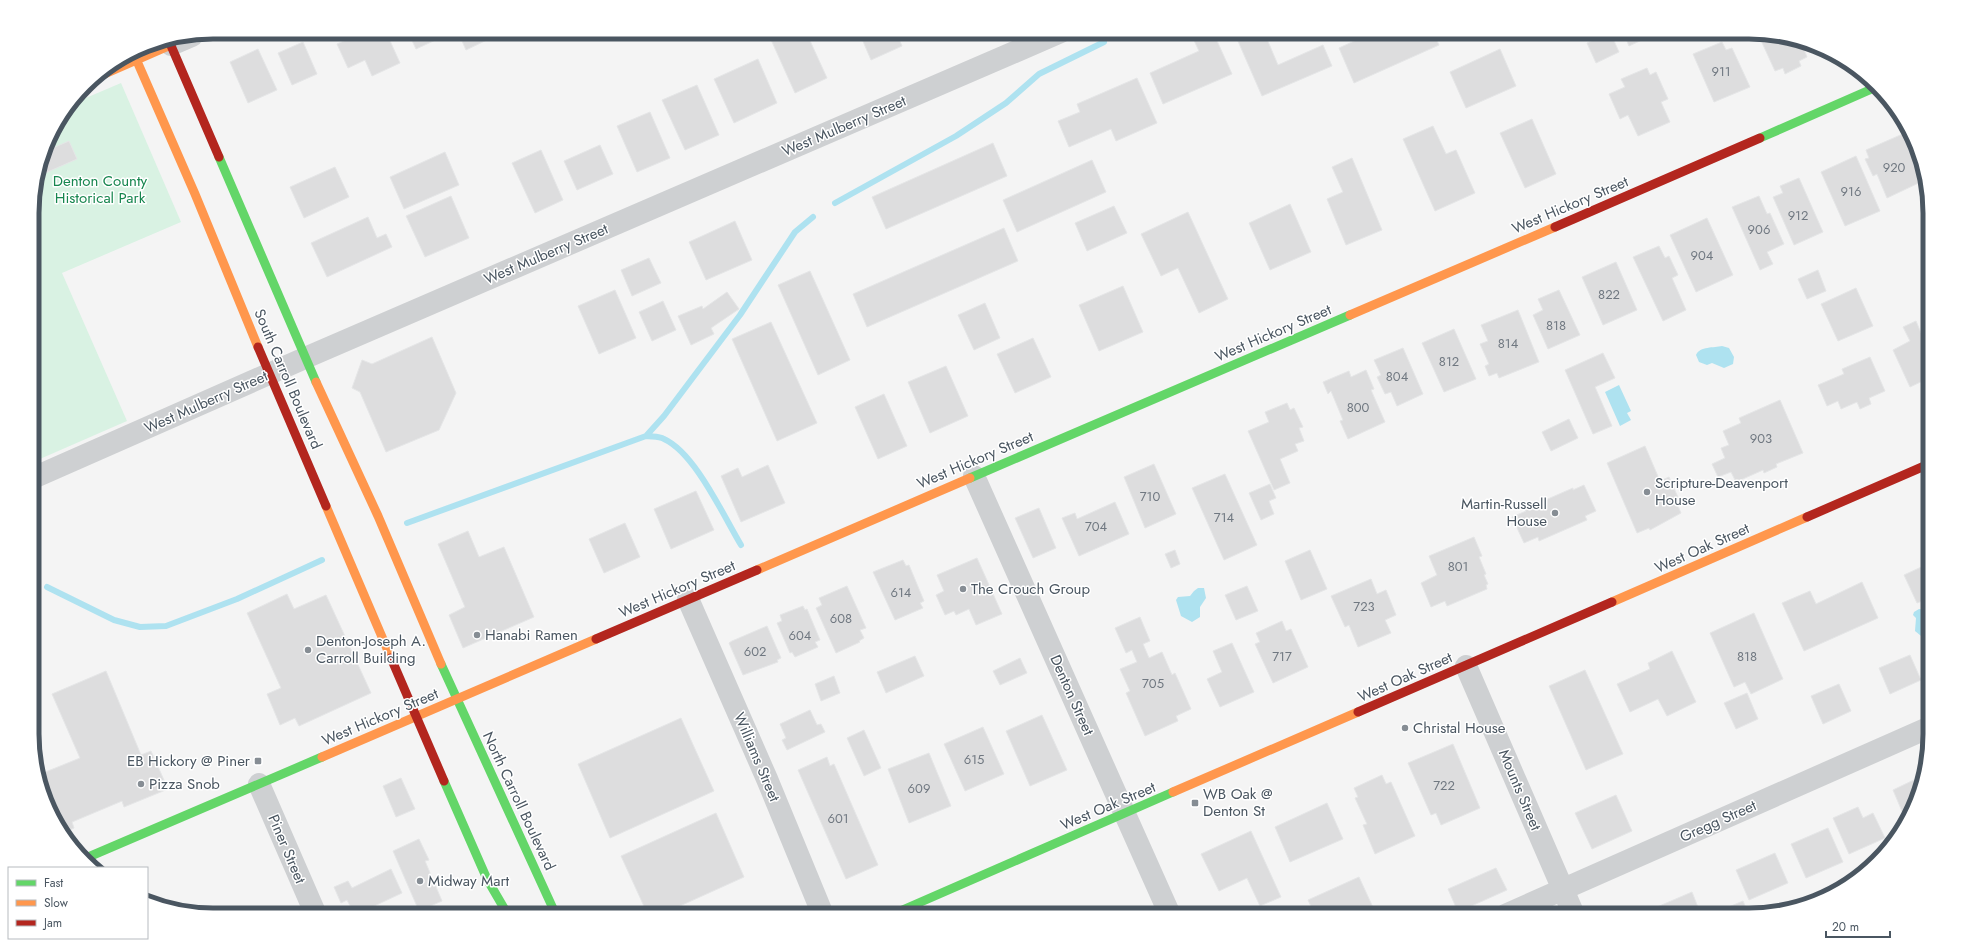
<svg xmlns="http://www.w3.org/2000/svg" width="1962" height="947" font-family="Jost,sans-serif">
  <rect width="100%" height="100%" fill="#f4f4f4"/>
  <path fill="#d9f2e3" d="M121,83L181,222L62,273L127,421L33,462L32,201L51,133L74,103Z"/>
  <path fill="#aee2f0" d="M1722,346L1729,348L1734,357L1733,364L1724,368L1712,363L1707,365L1699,362L1696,355C1700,346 1714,348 1722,346Z
    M1619,385L1631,411L1627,413L1631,420L1620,426L1605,392Z
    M1198,588H1204L1206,598L1200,607V617L1192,622L1181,616L1176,600L1178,597L1190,596L1194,591Z
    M1919,609L1926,610L1929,614L1928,624L1930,638L1926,640L1915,631L1916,618L1913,615L1914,612Z"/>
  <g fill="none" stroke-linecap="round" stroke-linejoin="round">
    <path stroke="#aee2f0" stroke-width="6" d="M835,203L956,136L1006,103L1039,74L1104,42
      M646,436L664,416L740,315L795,232L813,217
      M407,523L646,436C652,437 659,436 664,439C695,453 723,515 741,545
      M47,587L114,620L140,627L166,626L237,599L322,560"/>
  </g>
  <path fill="#ddddde" stroke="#e5e6e7" d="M364,32H386L400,63L372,76L365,60L348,68L337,44Z
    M408,32H440L442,37L416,49Z
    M458,32H493L495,36L466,50Z
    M771,32H806L827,78L795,93L768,33Z
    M859,32H896L902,46L871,60Z
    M1195,32H1213L1232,74L1163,104L1150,73L1199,51L1191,34Z
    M1234,32H1264L1278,65L1323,45L1332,66L1262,96Z
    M1374,32H1433L1439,45L1354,83L1339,48Z
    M1610,32L1619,52L1596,63L1587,43Z
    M1623,32H1643L1646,38L1629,46Z
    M1762,35L1802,44L1807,57L1799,61L1801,66L1785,74L1783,68L1775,71L1759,36Z
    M303,42L317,74L292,85L278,53Z
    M1722,42L1726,50L1732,48L1750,87L1714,102L1693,54Z
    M258,49L277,90L248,103L230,62Z
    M1500,49L1516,86L1466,108L1450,72Z
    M758,59L777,103L734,123L714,79Z
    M1647,68L1650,75L1656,72L1668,99L1661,102L1670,122L1638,136L1628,115L1620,119L1609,94L1625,87L1621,79Z
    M1137,78L1157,123L1116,141L1111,129L1069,147L1058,121L1080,112L1077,104Z
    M697,85L719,135L685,150L662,100Z
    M650,112L670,158L637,172L617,126Z
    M1532,119L1556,174L1525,188L1500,133Z
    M1433,126L1446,154L1456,150L1475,193L1435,211L1403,139Z
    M1905,133L1925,180L1887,198L1877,174L1873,176L1865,159L1869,158L1866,150Z
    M69,141L77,159L43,174L41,168L46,151Z
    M993,143L1007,176L886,229L872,197Z
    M600,145L613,174L577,190L564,161Z
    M541,150L563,200L535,213L512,163Z
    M445,152L459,185L404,209L390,177Z
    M1856,156L1880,211L1845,226L1821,172Z
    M1352,158L1382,230L1346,245L1327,199L1343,192L1332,167Z
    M1092,160L1106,192L1017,232L1003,200Z
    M335,167L349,197L304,218L290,187Z
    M1799,178L1823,232L1794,245L1773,197L1783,193L1780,186Z
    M451,196L469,238L425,257L406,216Z
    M1759,196L1767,214L1770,213L1784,244L1767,252L1773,264L1760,270L1732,207Z
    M1290,204L1311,252L1270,270L1249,223Z
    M1114,206L1127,233L1087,251L1075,223Z
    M1188,212L1228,299L1199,313L1178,268L1161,276L1141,234Z
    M368,217L377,238L386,234L392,247L327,277L311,243Z
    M1707,218L1733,275L1696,292L1670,235Z
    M735,221L752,260L706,280L689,242Z
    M1004,228L1018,261L867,327L853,294Z
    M1659,246L1665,258L1669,256L1678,275L1672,278L1686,310L1663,321L1633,257Z
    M649,258L661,283L632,296L621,270Z
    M1616,262L1637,310L1603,325L1582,277Z
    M1818,270L1826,291L1807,299L1798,279Z
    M810,271L850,360L818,375L778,285Z
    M1123,286L1143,332L1099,351L1079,305Z
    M1856,288L1873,326L1838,341L1821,304Z
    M615,290L636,338L599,354L578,306Z
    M1559,290L1580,335L1548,349L1533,315L1543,310L1538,299Z
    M727,292L739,309L711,328L714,334L691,345L678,316L702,306L703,309Z
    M663,301L676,330L652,341L639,312Z
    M985,303L1000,338L974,350L958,315Z
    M1518,310L1539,362L1499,378L1497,373L1489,376L1485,366L1489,364L1480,344L1488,341L1481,325Z
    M1916,321L1921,333L1924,331L1929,343V378L1910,387L1893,350L1910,341L1903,327Z
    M771,322L817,423L777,441L732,339Z
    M1454,329L1476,379L1444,392L1422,343Z
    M432,337L456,393L439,430L386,452L360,392L352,388L362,360L372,364Z
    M1033,338L1051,377L1015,393L997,354Z
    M1403,348L1423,394L1397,406L1391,392L1385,394L1377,377L1381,375L1374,360Z
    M1603,353L1615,378L1595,387L1612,426L1593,434L1565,370Z
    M1870,357L1885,391L1869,398L1871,404L1860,409L1857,402L1841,409L1838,401L1827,406L1818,385L1844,374L1842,369Z
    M946,366L968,416L930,433L908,382Z
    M1366,370L1374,389L1371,390L1385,422L1348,439L1340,421L1343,420L1331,391L1328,394L1323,382L1349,371L1351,377Z
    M884,394L907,446L878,459L855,407Z
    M1780,400L1803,453L1776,464L1777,467L1764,473L1763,470L1736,482L1731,472L1718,477L1712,464L1725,458L1721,448L1729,445L1723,431L1741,423L1739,418Z
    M1287,403L1290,410L1294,408L1303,427L1299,428L1304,441L1295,444L1298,451L1280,459L1290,483L1274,490L1248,431L1269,422L1265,412Z
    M1569,419L1578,438L1551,451L1542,432Z
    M1645,446L1660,481L1669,477L1681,504L1678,506L1681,513L1650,530L1649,528L1637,533L1607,463Z
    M1154,464L1176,514L1145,528L1124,477Z
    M768,465L785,503L741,522L721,476L738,468L742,477Z
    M1225,474L1257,545L1224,560L1192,488Z
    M1270,484L1276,498L1269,501L1274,514L1261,520L1249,493Z
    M1584,485L1596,511L1585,516L1587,520L1539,541L1538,537L1524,543L1512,517L1526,511L1525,509L1573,488V490Z
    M696,491L714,530L671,549L654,509Z
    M1115,502L1129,534L1079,556L1062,518L1075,513L1077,519Z
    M1039,508L1056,548L1033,558L1015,518Z
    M625,523L640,557L604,573L589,539Z
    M468,531L479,557L504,547L534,617L463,648L449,615L465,607L438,544Z
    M1474,537L1482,556L1479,557L1486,574L1484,575L1488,584L1486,585L1487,589L1447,606L1445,601L1431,607L1421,583L1437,575L1429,556Z
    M1175,550L1180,564L1171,568L1165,554Z
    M1310,550L1327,589L1301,600L1285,561Z
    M977,558L1002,614L976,625L969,609L956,615L954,611L945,615L936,595L944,591L937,575Z
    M903,560L906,566L909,565L924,601L920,603L923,608L895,620L873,572Z
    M1930,563V598L1917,603L1904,575Z
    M1371,579L1377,594L1386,590L1396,615L1385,620L1391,633L1358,647L1349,625L1345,627L1331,596Z
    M1862,582L1878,618L1804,651L1782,603L1810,591L1816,604Z
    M847,586L866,628L860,630L864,638L859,641L860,642L836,653L816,608L822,605L819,598Z
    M1247,586L1258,611L1236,620L1225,595Z
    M287,594L294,609L326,595L371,693L299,726L295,718L280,725L267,694L281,688L247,613Z
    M803,606L805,610L807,609L820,640L815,642L818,647L795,657L792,652L790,653L777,623L782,621L780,615Z
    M1754,613L1783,679L1751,694L1745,682L1734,687L1710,633Z
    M1140,617L1150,641L1143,644L1149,658L1162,652L1172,675L1175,673L1191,709L1176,716L1178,721L1145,736L1126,693L1130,691L1120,669L1137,662L1132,650L1126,653L1115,628Z
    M1282,621L1286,631L1291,629L1308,667L1273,683L1255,644L1260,642L1256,633Z
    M767,626L781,658L777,660L778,662L743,675L729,643L732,641Z
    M1232,643L1254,692L1220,707L1207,679L1222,672L1213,651Z
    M1672,651L1696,702L1667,716L1658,699L1630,712L1617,684L1650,669L1648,663Z
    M1910,655L1921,680L1890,694L1879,668Z
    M915,656L924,676L886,693L877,672Z
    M1020,658L1027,673L1000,685L993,671Z
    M1585,670L1623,754L1586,770L1549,686Z
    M106,671L141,755L151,751L168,789L124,807L122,801L72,822L74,828L63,833L46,803L38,775L80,758L52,694Z
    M834,676L840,693L821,701L815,684Z
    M1839,684L1851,711L1823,724L1811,696Z
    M1747,693L1758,719L1736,729L1724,703Z
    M810,710L817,725L821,724L825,732L787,750L782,740L786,738L780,724Z
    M1042,715L1067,770L1030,786L1006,731Z
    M681,718L714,791L610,838L578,764Z
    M983,727L1004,774L965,791L944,744Z
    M864,730L881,768L864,776L847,738Z
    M1453,744L1480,808L1441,825L1436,813L1431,815L1408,763Z
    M929,753L951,806L909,823L888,769Z
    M827,757L830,766L834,764L878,865L846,879L798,770Z
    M1382,775L1386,784L1391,782L1415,836L1375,854L1363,825L1367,824L1355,798L1358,797L1354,788Z
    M1920,777L1912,813L1904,816L1893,790Z
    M401,778L415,809L396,817L383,786Z
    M1616,795L1632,831L1592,849L1575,813Z
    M1327,803L1343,839L1290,862L1275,827Z
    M1858,807L1863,818L1873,813L1885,838L1849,854L1833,818Z
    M716,813L744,877L660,915H648L621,856Z
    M1828,828L1843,862L1806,878L1791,844Z
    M1251,831L1281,897L1260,906L1247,878L1219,891L1201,854Z
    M419,839L429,860L425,861L442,901L419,911L393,851Z
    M1775,853L1788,883L1749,900L1736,870Z
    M1496,868L1507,890L1458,912L1448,889Z
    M391,869L402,893L355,915L347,900L341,903L334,887L348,881L352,888Z
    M1359,877L1376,914L1315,915L1308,900Z
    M1692,892L1701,915H1644L1643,913Z
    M1743,901L1749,915H1719L1717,912Z
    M265,908L268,915H249Z"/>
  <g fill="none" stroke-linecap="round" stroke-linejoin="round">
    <path stroke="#ced0d2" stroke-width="22" d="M171,45L192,36
      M974,476L1170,915
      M33,478L305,358L1061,32
      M688,599L767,779L823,915
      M1466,666L1574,915
      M259,784L316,915
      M1505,915L1930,727"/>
    <path stroke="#63d668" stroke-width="9" d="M1760,138L1874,88
      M219,157L316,382
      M970,478L1350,315
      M441,664L556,915
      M444,781L487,879L508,915
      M86,858L322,757
      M891,915L1173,792"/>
    <path stroke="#ff974d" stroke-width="9" d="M133,52L195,194L258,347
      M91,80L171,45
      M1350,315L1555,227
      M316,382L378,516L441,664
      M326,506L391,658
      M757,570L970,478
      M1612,602L1807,517
      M322,757L596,639
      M1173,792L1358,712"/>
    <path stroke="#b3261e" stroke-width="9" d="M169,41L219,157
      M1555,227L1760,138
      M258,347L326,506
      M1807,517L1929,464
      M596,639L757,570
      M391,658L444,781
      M1358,712L1612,602"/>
  </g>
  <g fill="#868d94" stroke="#fff" stroke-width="1.5">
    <circle cx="1647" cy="492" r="4"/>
    <circle cx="1555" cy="513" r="4"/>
    <circle cx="963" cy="589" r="4"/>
    <circle cx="477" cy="635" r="4"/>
    <circle cx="308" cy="650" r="4"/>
    <circle cx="1405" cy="728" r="4"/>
    <rect x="254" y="757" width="8" height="8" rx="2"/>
    <circle cx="141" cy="784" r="4"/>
    <rect x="1191" y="799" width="8" height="8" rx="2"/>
    <circle cx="420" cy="881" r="4"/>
  </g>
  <g text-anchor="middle" stroke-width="3" stroke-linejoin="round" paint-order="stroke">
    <g font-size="13" fill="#707881">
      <text x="1721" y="76">911</text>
      <text x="1894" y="172">920</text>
      <text x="1851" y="196">916</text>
      <text x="1798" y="220">912</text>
      <text x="1759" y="234">906</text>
      <text x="1702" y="260">904</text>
      <text x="1609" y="299">822</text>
      <text x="1556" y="330">818</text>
      <text x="1508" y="348">814</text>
      <text x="1449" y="366">812</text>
      <text x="1397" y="381">804</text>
      <text x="1358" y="412">800</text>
      <text x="1761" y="443">903</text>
      <text x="1150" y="501">710</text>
      <text x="1224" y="522">714</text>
      <text x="1096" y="531">704</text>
      <text x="1458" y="571">801</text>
      <text x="901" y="597">614</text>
      <text x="1364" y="611">723</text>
      <text x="841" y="623">608</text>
      <text x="800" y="640">604</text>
      <text x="755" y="656">602</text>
      <text x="1282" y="661">717</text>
      <text x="1747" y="661">818</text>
      <text x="1153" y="688">705</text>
      <text x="974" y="764">615</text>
      <text x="1444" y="790">722</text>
      <text x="919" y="793">609</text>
      <text x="838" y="823">601</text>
    </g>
    <g font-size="15" fill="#4a5661" stroke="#fff">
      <text transform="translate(844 126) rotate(-23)" y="5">West Mulberry Street</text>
      <text transform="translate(1570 205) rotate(-23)" y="5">West Hickory Street</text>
      <text transform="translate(546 254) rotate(-23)" y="5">West Mulberry Street</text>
      <text transform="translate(1273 333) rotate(-23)" y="5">West Hickory Street</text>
      <text transform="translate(288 379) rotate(67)" y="5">South Carroll Boulevard</text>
      <text transform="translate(206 402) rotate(-24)" y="5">West Mulberry Street</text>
      <text transform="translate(975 460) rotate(-23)" y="5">West Hickory Street</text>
      <text transform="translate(1702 548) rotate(-24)" y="5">West Oak Street</text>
      <text transform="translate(677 589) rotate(-23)" y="5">West Hickory Street</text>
      <text transform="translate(1405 677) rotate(-24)" y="5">West Oak Street</text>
      <text transform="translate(1072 695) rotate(66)" y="5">Denton Street</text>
      <text transform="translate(380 717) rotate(-23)" y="5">West Hickory Street</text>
      <text transform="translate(757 757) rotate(67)" y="5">Williams Street</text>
      <text transform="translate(1520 790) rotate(67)" y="5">Mounts Street</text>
      <text transform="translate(519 801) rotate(65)" y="5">North Carroll Boulevard</text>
      <text transform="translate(1108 806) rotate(-23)" y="5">West Oak Street</text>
      <text transform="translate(1718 821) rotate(-24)" y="5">Gregg Street</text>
      <text transform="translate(287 849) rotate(67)" y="5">Piner Street</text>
    </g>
    <g font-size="15" fill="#17864f" stroke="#fff">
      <text x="100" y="186">Denton County<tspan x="100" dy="17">Historical Park</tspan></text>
    </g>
    <g font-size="15" fill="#4a5661" stroke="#fff" text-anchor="start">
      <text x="1655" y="488">Scripture-Deavenport<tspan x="1655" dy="17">House</tspan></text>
      <text x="1547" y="509" text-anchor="end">Martin-Russell<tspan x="1547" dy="17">House</tspan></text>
      <text x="971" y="594">The Crouch Group</text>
      <text x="485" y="640">Hanabi Ramen</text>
      <text x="316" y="646">Denton-Joseph A.<tspan x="316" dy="17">Carroll Building</tspan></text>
      <text x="1413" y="733">Christal House</text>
      <text x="250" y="766" text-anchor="end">EB Hickory @ Piner</text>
      <text x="149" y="789">Pizza Snob</text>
      <text x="1203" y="799">WB Oak @<tspan x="1203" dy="17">Denton St</tspan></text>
      <text x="428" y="886">Midway Mart</text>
    </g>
  </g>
  <path d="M0 0H1962V947H0ZM213 39H1749A174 174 0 0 1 1923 213V734A174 174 0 0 1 1749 908H213A174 174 0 0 1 39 734V213A174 174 0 0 1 213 39Z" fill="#fff" fill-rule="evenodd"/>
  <path fill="none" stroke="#4a5661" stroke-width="5" d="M213 39H1749A174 174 0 0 1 1923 213V734A174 174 0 0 1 1749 908H213A174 174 0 0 1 39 734V213A174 174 0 0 1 213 39Z"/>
  <rect x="8" y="867" width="140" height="72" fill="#ffffff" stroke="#b7bbc0"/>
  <rect x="16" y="880" width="20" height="6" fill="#63d668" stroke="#b7bbc0"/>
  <text x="44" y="887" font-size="12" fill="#4a5661">Fast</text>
  <rect x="16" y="900" width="20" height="6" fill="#ff974d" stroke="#b7bbc0"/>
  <text x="44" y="907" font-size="12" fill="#4a5661">Slow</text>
  <rect x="16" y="920" width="20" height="6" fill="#b3261e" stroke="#b7bbc0"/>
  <text x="44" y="927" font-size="12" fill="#4a5661">Jam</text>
  <path d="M1826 931v6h64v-6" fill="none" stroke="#4a5661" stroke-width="2"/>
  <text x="1832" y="931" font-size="12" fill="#4a5661" stroke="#ffffff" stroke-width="3" paint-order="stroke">20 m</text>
</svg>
